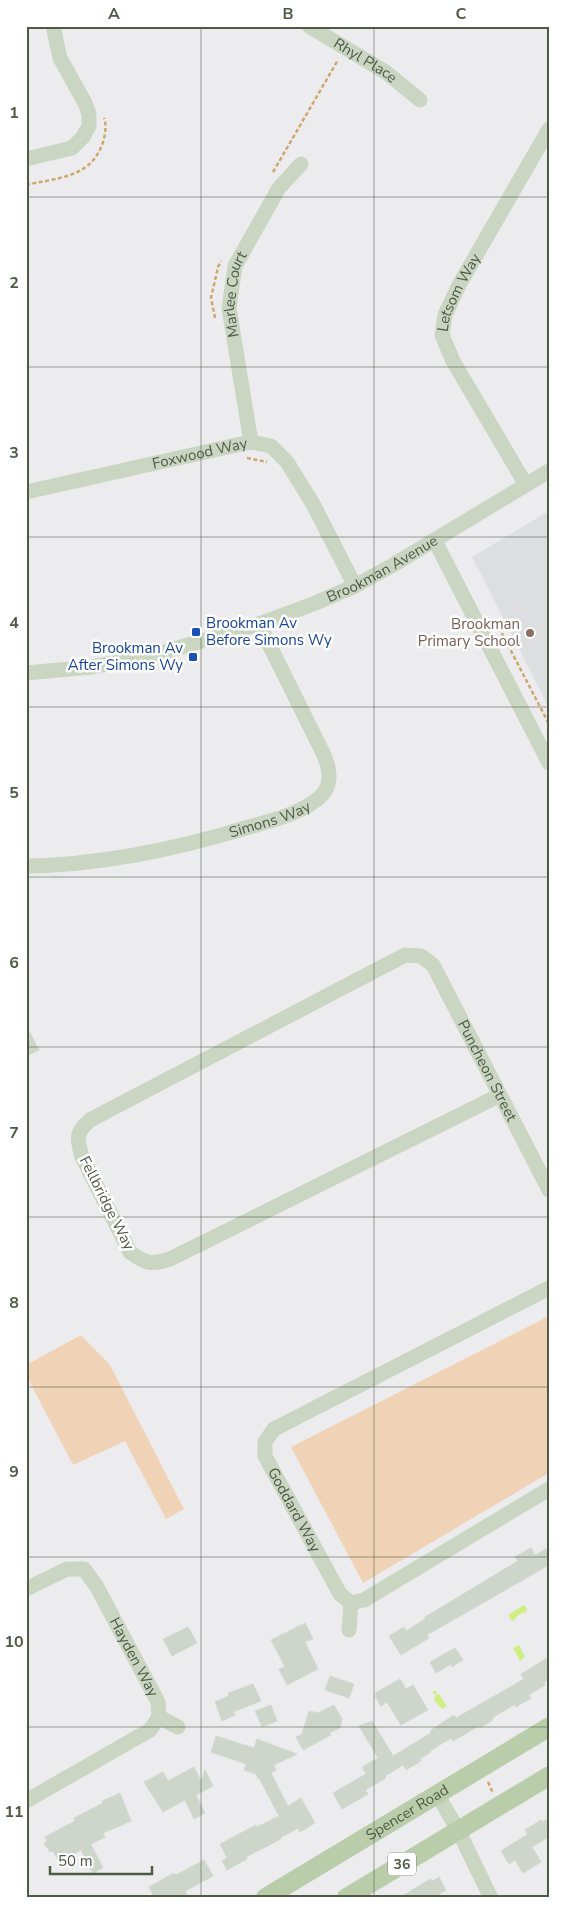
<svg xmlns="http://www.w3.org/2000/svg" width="575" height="1924" font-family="'Nunito Sans',sans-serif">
  <rect width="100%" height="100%" fill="#ececef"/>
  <path fill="#dddee0" d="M549,511V708L472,557Z"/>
  <path fill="#f0d2b7" d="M549,1316V1473L363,1583L291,1447Z
    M81,1335L110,1365L184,1509L166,1519L125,1441L73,1465L26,1375V1365Z"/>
  <path fill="#cfef82" d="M524,1605L527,1608L526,1612L518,1615L514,1621L511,1620L508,1615Z
    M519,1645L525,1657L520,1661L513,1648Z
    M436,1690L437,1695L439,1694L447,1706L442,1709L435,1701L434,1697L436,1695L432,1692Z"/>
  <path fill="#ced5cb" stroke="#d2d9d0" d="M26,1025L39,1050L26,1056Z
    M549,1547V1565L427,1635L429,1638L401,1655L389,1636L404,1627L406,1631L425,1619V1617L518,1561L515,1557L531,1548L535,1555Z
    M305,1623L313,1639L305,1642L318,1669L287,1685L279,1669L285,1667L271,1640Z
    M188,1627L197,1643L172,1656L163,1639Z
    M455,1648L463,1660L452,1667L451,1664L436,1673L430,1662Z
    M549,1657V1680L544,1682L545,1685L529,1695L531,1698L516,1707L515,1704L492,1718L493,1720L480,1728L479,1726L453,1741L451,1738L430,1751L431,1752L420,1759L421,1761L406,1770L403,1765L385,1776L386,1778L365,1790L368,1794L342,1809L333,1793L366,1774L362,1767L378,1758L359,1726L372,1721L393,1756L431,1733L430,1731L454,1715L456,1718L524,1679L521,1674Z
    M330,1676L354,1684L349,1698L325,1690Z
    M400,1679L406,1689L413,1685L428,1710L401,1725L387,1702L381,1706L375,1696L377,1695L375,1693Z
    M253,1684L261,1701L233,1712L235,1715L222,1721L215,1702L229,1696L228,1693Z
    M271,1705L277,1721L262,1727L255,1711Z
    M334,1705L342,1719L340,1728L329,1733L331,1735L303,1750L296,1737L302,1734L309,1711L318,1713Z
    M216,1736L254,1748L257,1739L297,1754L274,1765L276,1770L271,1773L288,1806L301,1798L315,1823L300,1832L298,1828L280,1838L281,1839L246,1857L247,1859L227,1870L222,1861L227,1858L220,1844L256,1825L257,1827L279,1816L259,1778H258L256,1774L244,1770L246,1764L211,1752Z
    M194,1767L201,1781L205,1770L213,1786L196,1795L205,1813L194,1819L185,1800L163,1812L144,1782L163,1772L168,1781Z
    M120,1793L131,1821L103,1833L105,1837L91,1844L103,1868L93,1873L81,1850L59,1862L53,1851L50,1852L44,1843L47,1841L45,1837L75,1821L74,1818L103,1803L102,1801Z
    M549,1818V1837L532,1847L541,1862L523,1873L515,1860L509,1864L501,1851L528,1834L525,1830L541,1820L542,1822Z
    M204,1860L213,1876L185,1891L189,1898H155L149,1887L174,1873L176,1875Z
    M439,1877L446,1890L433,1898H399L422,1884L431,1879L433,1881Z"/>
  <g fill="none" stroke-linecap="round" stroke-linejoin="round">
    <path stroke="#cfa76e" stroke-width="2.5" stroke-dasharray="4 2.5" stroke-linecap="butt" d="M273,172L338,60
      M26,185C56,178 90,178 102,145C105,137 107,126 104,118
      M215,318L211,298L218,267L221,261
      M247,458L267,462
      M494,623L498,626L549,724
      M488,1782L493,1793"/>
    <g stroke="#cad5c2" stroke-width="15">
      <path id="s1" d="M309,26L387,73L420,100"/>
      <path d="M26,159L72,148L83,137L89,126V114L85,103L60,58L53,26"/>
      <path id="s2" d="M251,442L229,308L235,266L279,188L301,164"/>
      <path id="s3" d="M526,485L453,361L442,335L445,315L459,285L549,129"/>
      <path id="s4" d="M26,492L241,444L251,442L271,446L287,462L313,504L355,586"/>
      <path d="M435,541L549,763"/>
      <path id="s5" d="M26,673L92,667L168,651L259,624L313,604L355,586L393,565L549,471"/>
      <path id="s6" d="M26,866C102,865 177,849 249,827C273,820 304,813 322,795C333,783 329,766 323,753L259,624"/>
      <path id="s7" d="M500,1095L170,1259C151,1265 146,1264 130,1252L82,1157C77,1139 75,1133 90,1120L405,955L421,956L433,965L549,1190"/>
      <path id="s8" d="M549,1288L274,1429L265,1442V1456L340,1594L351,1603L364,1600L549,1489"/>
      <path id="s9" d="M26,1589L67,1569H84L97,1587L158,1702L159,1717L150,1730L26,1801"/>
      <path d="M349,1630L351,1603"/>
      <path d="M159,1717L178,1727"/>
      <path d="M437,1794L458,1830L491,1898"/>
    </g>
    <g stroke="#b9cdaa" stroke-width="19">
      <path id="s10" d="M265,1898L549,1727"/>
      <path d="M346,1898L549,1776"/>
    </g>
  </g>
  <path fill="none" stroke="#4e5a44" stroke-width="1" stroke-opacity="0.55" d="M201,26V1898M374,26V1898M26,197H549M26,367H549M26,537H549M26,707H549M26,877H549M26,1047H549M26,1217H549M26,1387H549M26,1557H549M26,1727H549"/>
  <g fill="#1a4fb4" stroke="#fff" stroke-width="2">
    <rect x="191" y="627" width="10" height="10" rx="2.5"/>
    <rect x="188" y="652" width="10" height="10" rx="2.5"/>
  </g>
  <circle fill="#8d6e63" stroke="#fff" stroke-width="2" cx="530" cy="633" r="5"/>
  <g text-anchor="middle" stroke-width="5" stroke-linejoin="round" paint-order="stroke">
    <rect fill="#fff" stroke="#838c7c" stroke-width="1" x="388" y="1852.5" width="28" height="23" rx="4"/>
    <g font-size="14" font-weight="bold" fill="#4e5a44">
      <text x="402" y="1869">36</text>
    </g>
    <g font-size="15" fill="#4e5a44" stroke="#fff">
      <text dy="5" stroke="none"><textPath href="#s1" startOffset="66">Rhyl Place</textPath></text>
      <text dy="5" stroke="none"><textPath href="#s3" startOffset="218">Letsom Way</textPath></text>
      <text dy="5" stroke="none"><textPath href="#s2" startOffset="150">Marlee Court</textPath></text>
      <text dy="5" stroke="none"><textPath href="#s4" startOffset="178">Foxwood Way</textPath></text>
      <text dy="5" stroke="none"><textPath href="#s5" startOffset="374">Brookman Avenue</textPath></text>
      <text dy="5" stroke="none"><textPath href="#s6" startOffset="249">Simons Way</textPath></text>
      <text dy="5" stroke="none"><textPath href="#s7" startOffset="1065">Puncheon Street</textPath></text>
      <text transform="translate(107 1203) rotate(63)" y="5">Fellbridge Way</text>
      <text dy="5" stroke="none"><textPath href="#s8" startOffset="400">Goddard Way</textPath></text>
      <text dy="5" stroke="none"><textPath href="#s9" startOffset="164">Hayden Way</textPath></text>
      <text dy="5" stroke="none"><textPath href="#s10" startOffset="166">Spencer Road</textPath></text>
    </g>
    <g font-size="15" fill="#164399" stroke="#fff" text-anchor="start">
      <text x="206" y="628">Brookman Av<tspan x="206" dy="17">Before Simons Wy</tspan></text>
      <text x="183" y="653" text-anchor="end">Brookman Av<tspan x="183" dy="17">After Simons Wy</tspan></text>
    </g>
    <g font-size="15" fill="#785e54" stroke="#fff" text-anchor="end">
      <text x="520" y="629">Brookman<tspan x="520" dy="17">Primary School</tspan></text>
    </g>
  </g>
  <rect width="575" height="1924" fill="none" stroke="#ffffff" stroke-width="55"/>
  <path d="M50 1866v8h102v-8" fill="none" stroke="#4e5a44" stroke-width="2.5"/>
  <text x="58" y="1866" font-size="15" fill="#4e5a44" stroke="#ffffff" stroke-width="4" paint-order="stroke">50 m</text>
  <rect x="28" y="28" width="520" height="1868" fill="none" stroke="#4e5a44" stroke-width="2"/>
  <g font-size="16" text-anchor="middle" font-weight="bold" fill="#4e5a44">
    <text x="114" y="19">A</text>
    <text x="288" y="19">B</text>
    <text x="461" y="19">C</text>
    <text x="14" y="118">1</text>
    <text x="14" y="288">2</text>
    <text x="14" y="458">3</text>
    <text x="14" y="628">4</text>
    <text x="14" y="798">5</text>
    <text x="14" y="968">6</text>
    <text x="14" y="1138">7</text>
    <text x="14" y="1308">8</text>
    <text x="14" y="1477">9</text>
    <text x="14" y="1647">10</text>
    <text x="14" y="1817">11</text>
  </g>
</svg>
